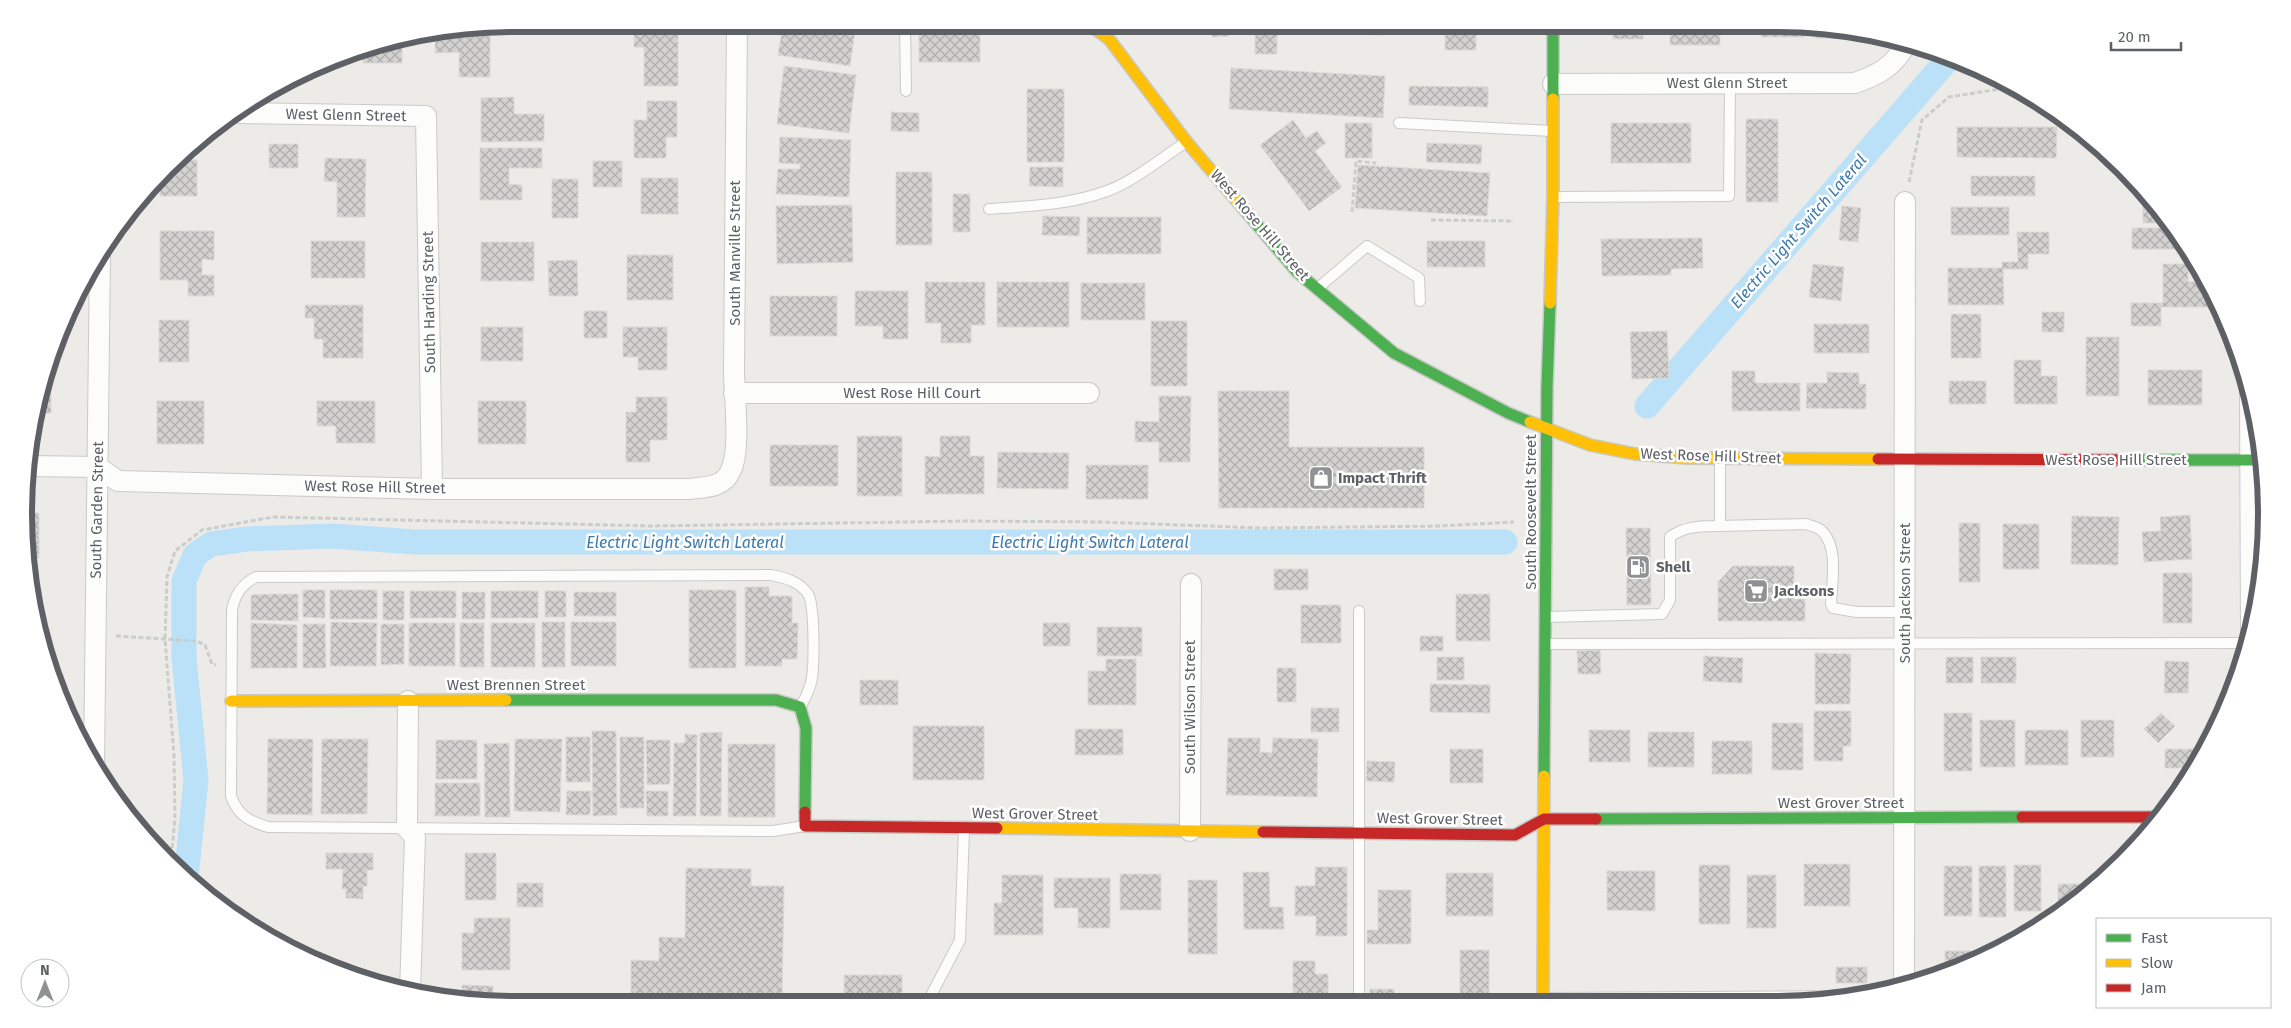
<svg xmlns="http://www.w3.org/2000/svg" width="2291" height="1028" font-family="'Fira Sans',sans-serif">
  <defs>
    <pattern id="building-cross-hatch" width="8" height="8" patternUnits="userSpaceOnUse" patternTransform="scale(1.25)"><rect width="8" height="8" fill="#d3d2d0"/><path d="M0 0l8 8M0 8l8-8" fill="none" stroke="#aeaead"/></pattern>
  </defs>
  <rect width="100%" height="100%" fill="#edebe7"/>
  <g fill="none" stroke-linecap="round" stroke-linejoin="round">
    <path stroke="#bbe1f8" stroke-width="25" d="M1647,406L1950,57
      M186,878L196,780L184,658V581L195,555L211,544L247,539L332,536L415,542H1505"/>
  </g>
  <path fill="url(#building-cross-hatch)" stroke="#dcdad6" d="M783,24H856L850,66L778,55Z
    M1165,24H1200V33H1165Z
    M1211,24H1228L1229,36L1212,37Z
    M1291,24H1383V35L1290,32Z
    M1445,24H1476V50H1445Z
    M1613,24H1643V39H1613Z
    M1670,24H1720V45H1670Z
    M1761,24L1804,26V37H1761Z
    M919,25H980V62H919Z
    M490,26V77H459V52L435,53V31Z
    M1255,26H1277V54H1255Z
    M1816,28L1872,33L1874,34V38H1816Z
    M634,30H678V86H644V47H634Z
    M402,38V63H363V48Z
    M784,66L856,75L849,133L777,124Z
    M1231,68L1385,76L1383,118L1229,109Z
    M1409,86L1488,87V107L1409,105Z
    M1027,89H1064V162H1027Z
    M514,97V114H544V141L481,142V98Z
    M647,101H677V137H666V158H634V120H647Z
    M891,112L919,113V132L891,131Z
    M1746,119H1778V202H1746Z
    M1293,120L1306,138L1317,131L1326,143L1315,151L1342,187L1309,211L1260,145Z
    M1345,123H1372V158H1345Z
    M1611,123H1691V163H1611Z
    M1957,127H2057L2056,158L1957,157Z
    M780,137L851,140L849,197L776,194L778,169H800V164L779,163Z
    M1427,143L1482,145L1481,164L1426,162Z
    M269,144H298V168H269Z
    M480,148H542V168H509V184L522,185V200H480Z
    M325,158L366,159L365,217H337V182L324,181Z
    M176,160H197V196H160V177Z
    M593,161H622V187H593Z
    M1358,165L1490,173L1487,216L1355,208Z
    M1030,167H1063V187L1029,186Z
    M896,172H932V245H896Z
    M1971,176H2035V196H1971Z
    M641,178H678V214H641Z
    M552,179H578V218H552Z
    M953,194H970V232H953Z
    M2143,201H2151L2167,220V223H2143Z
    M852,205L853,262L777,264L776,206Z
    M1842,206L1861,208L1858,242L1839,240Z
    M1951,207H2009V235H1951Z
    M1043,216L1080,217L1079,236L1042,235Z
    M1087,217H1161V254H1087Z
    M2132,228H2173L2176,231V249H2132Z
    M160,231H214V260L202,259V275H214V296H188V280H160Z
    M2017,232H2049V254H2028V269H2003L2004,305H1948V268H2002V262H2018Z
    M1702,238L1703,268L1671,269V275L1602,276L1601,239Z
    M311,241H365V278H311Z
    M1427,241H1485V267H1427Z
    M481,242H534V281H481Z
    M627,255H673V300H627Z
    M577,260L578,296H549L548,261Z
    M1813,264L1844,267L1841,301L1809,297Z
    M2163,264H2188V282H2206L2208,286V307H2161V326H2131V303H2163Z
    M925,282H985V325H971V343H941V323H925Z
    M997,282H1069V327H997Z
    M1081,283H1145V320H1081Z
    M855,291H908V339H883V326H855Z
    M770,296H837V336H770Z
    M305,305H363V358H323V339H314V318H305Z
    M584,311H607V338H584Z
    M2042,312H2064V332H2042Z
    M1951,314H1981V358H1951Z
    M159,320H189V362H159Z
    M1151,321H1187V386H1151Z
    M1814,324H1869V353H1814Z
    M481,327H523V361H481Z
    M623,327H667V370H638V357H623Z
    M1667,331L1669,378L1632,379L1630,332Z
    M2086,337H2119V396H2086Z
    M2014,360H2041V376H2057V404H2014Z
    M2148,370H2202V405H2148Z
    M1732,371H1755V383H1800V411H1732Z
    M1827,372L1859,373V384H1866V409L1806,408L1807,383H1827Z
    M47,373H51V413H35Z
    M1949,381H1986V404H1949Z
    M1218,391H1289V447H1424V508H1219Z
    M1159,396H1191L1190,462H1159V442H1135V421L1159,422Z
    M636,397H667V440H650V462H626V412H636Z
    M157,401H204V444H157Z
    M317,401H375V443H336V426H317Z
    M478,401H526V444H478Z
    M857,436H902V496H857Z
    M940,436H970V456H984V494H925V456L940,457Z
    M770,445H838V486H770Z
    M998,452L1069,453L1068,489L997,488Z
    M1086,465H1148V499H1086Z
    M24,513H39V558H28Z
    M2190,515L2192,559L2144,562L2142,532L2161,531L2160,517Z
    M2072,516L2119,517L2118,565L2071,564Z
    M1959,523H1980V582H1959Z
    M2003,524H2039V569H2003Z
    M1626,528H1650L1651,605H1627Z
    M1733,566H1794V599H1805V621H1718V582Z
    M1274,569H1308V590H1274Z
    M2163,573H2192V623H2163Z
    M745,587H769V596H792V623H798L797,659H782V666H745Z
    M303,590H325V618L303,617Z
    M330,590H377V619H330Z
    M689,590H736V668H689Z
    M383,591H404V620H383Z
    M410,591H456V618H410Z
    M491,591H538V618H491Z
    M545,591H566V617H545Z
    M462,592H485V619H462Z
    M574,592H616V616H574Z
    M272,594H298V621L251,620V595Z
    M1456,594H1490V641H1456Z
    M1301,605H1341V643H1301Z
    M331,622L377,623L376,666H330Z
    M542,622H565V667H542Z
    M571,622H616V666H571Z
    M251,623L297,625V668H251Z
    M409,623H455V666H409Z
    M460,623H484V667H460Z
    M491,623H535V667H491Z
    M1043,623H1070V646H1043Z
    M303,624H325L326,668H303Z
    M381,624H404V664L381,665Z
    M1097,627H1142V656H1097Z
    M1420,636H1443V651H1420Z
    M1600,650L1601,674H1578L1577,651Z
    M1815,653L1851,654L1850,704H1815Z
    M1704,656L1743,658L1742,683L1703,681Z
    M1437,657H1464V680H1437Z
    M1946,657H1973V683H1946Z
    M1981,657H2016V683H1981Z
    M1106,659H1136V705H1088V671H1106Z
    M2165,661L2189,662L2188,693H2164Z
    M1277,668H1296V702H1277Z
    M860,680H898V705H860Z
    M1430,684L1490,685V713L1430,712Z
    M1311,708H1339V732H1311Z
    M1814,711H1851V746H1843V761H1814Z
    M1944,713H1972V771H1944Z
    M2161,713L2175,726L2158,743L2144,729Z
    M1980,720H2015V767H1980Z
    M2081,720H2114V757H2081Z
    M1772,723H1803V770H1772Z
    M913,726H984V780H913Z
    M1075,729H1123V755H1075Z
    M1589,730H1630V762H1589Z
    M2025,730H2068V765H2025Z
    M592,731H616L617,815L593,816Z
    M722,732L721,816H700V733Z
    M1648,732H1694V767H1648Z
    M685,734L697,735L696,816H673L674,743H685Z
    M566,737H590V782H566Z
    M620,737H644V808H620Z
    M1228,738H1260V752L1272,753L1273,738L1318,739L1317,797L1226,795Z
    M268,739H313L312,815L267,814Z
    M322,739H368L367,814H321Z
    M515,739H562L560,812L514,811Z
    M436,740H477V779H436Z
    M646,740H670V784L647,785Z
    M1712,741H1752V774H1712Z
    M509,743L510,817H485L484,744Z
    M728,744H775V817H728Z
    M1450,749H1483V783H1450Z
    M2165,749H2196V760L2191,768H2165Z
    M1367,761L1395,762L1394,782L1366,781Z
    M435,783H480V816H435Z
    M567,791H591L590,815H566Z
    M646,791H668V816H647Z
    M326,853H373V870H367V886H363V899L346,898V889H342L343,869H326Z
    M465,853H496V900H465Z
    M1804,864H1850V906H1804Z
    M1699,865H1730V924H1699Z
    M2014,865H2041V911H2014Z
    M1944,866H1972V916H1944Z
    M1979,866H2006V917H1979Z
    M1315,867H1347V936H1316V916H1295V886H1315Z
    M686,868L751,869V886H784L782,1002L631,1000V960L659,961V937L685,938Z
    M1607,871H1655V911L1607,910Z
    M1243,872H1269L1270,907H1283L1284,929H1244Z
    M1446,873H1493V916H1446Z
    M1120,874H1161V910H1120Z
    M1002,875H1043V935H994V903H1002Z
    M1747,875H1776V928H1747Z
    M1054,878H1110V928H1078V908H1054Z
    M1188,880H1217V954H1188Z
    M517,883H543V907H517Z
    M2058,884H2086V892L2076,903L2058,913Z
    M1378,890H1411V944H1367V930H1378Z
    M474,918H510V970H462V933H474Z
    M1460,950H1489V1001H1460Z
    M1945,951H1972V963L1945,972Z
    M1981,952H1991L1981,957Z
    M1293,961H1315V974H1328V1002H1293Z
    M1836,967H1867V983H1836Z
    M844,975H902V1003H844Z
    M462,985L493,986V1002L462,999Z
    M1370,989H1394V1001L1370,1002Z"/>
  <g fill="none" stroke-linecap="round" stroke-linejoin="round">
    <defs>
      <path id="lane" d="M905,24L906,91
        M1399,123L1552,131
        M1554,197L1729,196L1730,83
        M989,209C1029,206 1069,205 1107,191C1134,181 1162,158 1186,142
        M1318,288L1367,246L1419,278L1420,301
        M1720,526L1806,524C1811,526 1817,527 1821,530C1839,546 1832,582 1831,604L1833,608L1857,612H1905
        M1546,617L1662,614L1670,600V537C1684,526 1703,526 1720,526V460
        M1546,644L2248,643
        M801,706C806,697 810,689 812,678C814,663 815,605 808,594C799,581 785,578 771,575L256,577C242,584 235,594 232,610L231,796C238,815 248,821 268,827L773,831L805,826
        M1544,998L1854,996
        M1359,1002V611
        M927,1003L960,940L964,830"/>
      <path id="street" d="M1553,84L1855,83C1880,74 1893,67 1907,43
        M235,113L426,116L432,489
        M2250,392L2251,633
        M734,393H1089
        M28,466L98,467L118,481L432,489H689C705,487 724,488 731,470C741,449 734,395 734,369C735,254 736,139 737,24
        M408,701L407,828L415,837L410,992
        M94,766L100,254
        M1190,831L1191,584
        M1904,983L1905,202"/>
      <path id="fast" d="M1553,24V99
        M1242,207L1297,272L1394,353L1508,413L1530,422
        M2135,460H2262
        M506,700H776L800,707L806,728L805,812
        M1544,776L1547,387L1550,303
        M1596,819L2022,817"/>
      <path id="slow" d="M1088,24L1109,39L1186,141L1242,207
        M1550,303L1553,197V99
        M1530,422L1590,445L1635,454L1687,458L1878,459
        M231,701L506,700
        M997,828L1263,832
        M1543,1001L1544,776"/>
      <path id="jam" d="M1878,459L2135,460
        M805,812V826L997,828
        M2022,817H2162
        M1263,832L1515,835L1544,819H1596"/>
    </defs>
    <use href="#lane" stroke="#c9cac9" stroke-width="12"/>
    <use href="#street" stroke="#c9cac9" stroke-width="22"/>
    <use href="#fast" stroke="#c8c8c8" stroke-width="14"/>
    <use href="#slow" stroke="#c8c8c8" stroke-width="14"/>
    <use href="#jam" stroke="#c8c8c8" stroke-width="14"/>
    <path stroke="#c9ceca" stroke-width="3" stroke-dasharray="5 2.5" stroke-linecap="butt" d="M1909,182L1922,120L1949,97L2013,87
      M1352,212L1356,161L1376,163
      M1431,220L1514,221
      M116,636L197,641L205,645L212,664L216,665
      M171,863L175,817L174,756L165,639L167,577L175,551L202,530L273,517L652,526L968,521L1101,522L1260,528L1439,526L1514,522"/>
    <use href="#lane" stroke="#fcfcfb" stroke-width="10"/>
    <use href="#street" stroke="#fcfcfb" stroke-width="20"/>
    <use href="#fast" stroke="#4caf50" stroke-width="11"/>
    <use href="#slow" stroke="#ffc107" stroke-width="11"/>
    <use href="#jam" stroke="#c62828" stroke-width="11"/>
  </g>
  <defs>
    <symbol id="shop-square" viewBox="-11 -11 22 22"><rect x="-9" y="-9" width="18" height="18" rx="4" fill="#8f9193" stroke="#fff"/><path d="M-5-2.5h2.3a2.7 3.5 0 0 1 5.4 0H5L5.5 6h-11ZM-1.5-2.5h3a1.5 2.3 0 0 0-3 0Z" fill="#fff"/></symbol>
    <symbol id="fuel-square" viewBox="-11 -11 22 22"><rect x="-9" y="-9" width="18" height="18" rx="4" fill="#8f9193" stroke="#fff"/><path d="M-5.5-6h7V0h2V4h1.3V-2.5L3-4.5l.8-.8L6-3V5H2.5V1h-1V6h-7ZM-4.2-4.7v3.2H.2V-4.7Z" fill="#fff"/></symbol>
    <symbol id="supermarket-square" viewBox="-11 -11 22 22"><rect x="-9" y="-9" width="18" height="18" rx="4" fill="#8f9193" stroke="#fff"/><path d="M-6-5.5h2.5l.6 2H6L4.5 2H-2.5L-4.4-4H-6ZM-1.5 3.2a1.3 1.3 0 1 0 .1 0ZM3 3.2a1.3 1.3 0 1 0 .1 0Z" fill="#fff"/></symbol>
  </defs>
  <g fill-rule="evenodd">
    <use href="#shop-square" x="1307" y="464" width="28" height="28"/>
    <use href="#fuel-square" x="1624" y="553" width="28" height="28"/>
    <use href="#supermarket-square" x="1742" y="577" width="28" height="28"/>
  </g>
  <g text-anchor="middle" stroke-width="5" stroke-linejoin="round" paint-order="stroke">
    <g font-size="15" fill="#5d6166" stroke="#fff">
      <text x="1727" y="88">West Glenn Street</text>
      <text transform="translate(346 115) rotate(1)" y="5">West Glenn Street</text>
      <text transform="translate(1260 225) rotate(49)" y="5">West Rose Hill Street</text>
      <text transform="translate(735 253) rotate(-90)" y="5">South Manville Street</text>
      <text transform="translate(429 302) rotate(-91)" y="5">South Harding Street</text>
      <text x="912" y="398">West Rose Hill Court</text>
      <text transform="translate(1711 456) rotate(2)" y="5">West Rose Hill Street</text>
      <text x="2116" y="465">West Rose Hill Street</text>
      <text transform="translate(375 487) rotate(1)" y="5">West Rose Hill Street</text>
      <text transform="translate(97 510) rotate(-89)" y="5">South Garden Street</text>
      <text transform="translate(1531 512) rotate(-90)" y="5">South Roosevelt Street</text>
      <text transform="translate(1905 593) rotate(-90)" y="5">South Jackson Street</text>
      <text x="516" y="690">West Brennen Street</text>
      <text transform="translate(1190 707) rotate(-90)" y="5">South Wilson Street</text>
      <text x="1841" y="808">West Grover Street</text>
      <text transform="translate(1035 814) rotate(1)" y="5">West Grover Street</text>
      <text transform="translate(1440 819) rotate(1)" y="5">West Grover Street</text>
    </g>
    <g font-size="15" font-weight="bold" fill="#5d6166" stroke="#fff" text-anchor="start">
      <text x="1338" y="483">Impact Thrift</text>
      <text x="1656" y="572">Shell</text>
      <text x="1774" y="596">Jacksons</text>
    </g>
    <g font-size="16" font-style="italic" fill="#3c79ac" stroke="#fff">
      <text transform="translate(1798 231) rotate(-49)" y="6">Electric Light Switch Lateral</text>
      <text x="685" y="548">Electric Light Switch Lateral</text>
      <text x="1090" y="548">Electric Light Switch Lateral</text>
    </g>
  </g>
  <path d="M0 0H2291V1028H0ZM514 32H1776A482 482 0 0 1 2258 514V514A482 482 0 0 1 1776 996H514A482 482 0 0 1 32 514V514A482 482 0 0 1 514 32Z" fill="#fff" fill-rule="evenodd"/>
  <path fill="none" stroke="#5d6166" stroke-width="6" d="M514 32H1776A482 482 0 0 1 2258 514V514A482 482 0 0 1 1776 996H514A482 482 0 0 1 32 514V514A482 482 0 0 1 514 32Z"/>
  <rect x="2096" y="918" width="175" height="90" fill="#ffffff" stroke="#bec0c2"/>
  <rect x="2106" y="934" width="25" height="8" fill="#4caf50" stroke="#bec0c2"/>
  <text x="2141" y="943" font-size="15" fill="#5d6166">Fast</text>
  <rect x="2106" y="959" width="25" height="8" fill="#ffc107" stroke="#bec0c2"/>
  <text x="2141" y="968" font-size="15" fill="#5d6166">Slow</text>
  <rect x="2106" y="984" width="25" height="8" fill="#c62828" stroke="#bec0c2"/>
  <text x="2141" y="993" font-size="15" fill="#5d6166">Jam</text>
  <g transform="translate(45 983)"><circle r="24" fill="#ffffff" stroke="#bec0c2"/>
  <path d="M0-4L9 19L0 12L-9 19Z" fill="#8f9193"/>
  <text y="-8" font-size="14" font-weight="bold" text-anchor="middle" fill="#5d6166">N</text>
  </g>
  <path d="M2111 42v8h70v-8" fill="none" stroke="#5d6166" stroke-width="2.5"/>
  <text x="2118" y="42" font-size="15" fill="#5d6166" stroke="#ffffff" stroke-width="4" paint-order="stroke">20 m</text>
</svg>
